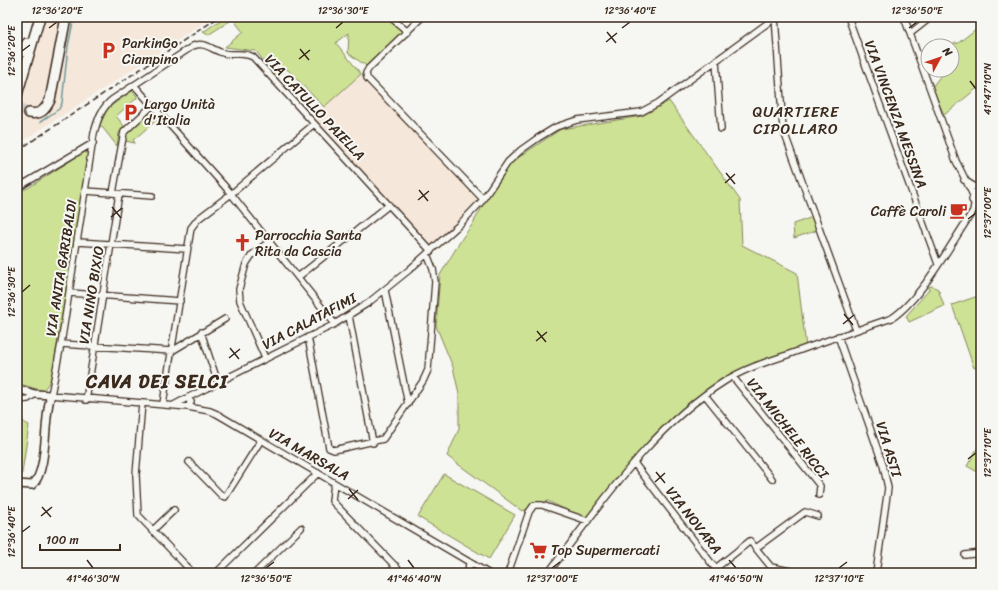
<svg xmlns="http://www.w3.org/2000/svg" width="998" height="590" font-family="Sriracha,sans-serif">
  <rect width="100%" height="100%" fill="#f6f6f2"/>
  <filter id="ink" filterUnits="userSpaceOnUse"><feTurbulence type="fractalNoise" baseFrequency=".025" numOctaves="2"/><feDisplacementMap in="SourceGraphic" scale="8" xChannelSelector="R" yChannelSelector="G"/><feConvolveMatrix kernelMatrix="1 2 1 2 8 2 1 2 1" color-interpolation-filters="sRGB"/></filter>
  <g filter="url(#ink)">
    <path fill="#f5e7da" d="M35,17H213L17,145V78Z
      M361,74L480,198L471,211L430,246L312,118Z"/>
    <path fill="#cee296" stroke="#84865a" d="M225,17H390L408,32L369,68L348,53L349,33L336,43L361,74L324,107L287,69L277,79L256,51L225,47L243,32L233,19L208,35L203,32Z
      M981,25V85L944,115L932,87L945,70H952L951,46L956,42L957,44Z
      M132,91L137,96V98L116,116L124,126L119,133L117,146L103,128L99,126L108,108Z
      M669,101L740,200L742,245L797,273L806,347C782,357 756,365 733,377C677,405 627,473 588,521L548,501L522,511L447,456L459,429V394L453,367L436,326L440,275L463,237L472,225L504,167L561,129L642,116Z
      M151,111L158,119L133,140L135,143L125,141L127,133Z
      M84,152H87L88,156L53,370L50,381L43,391L17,383V192L28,188Z
      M813,217L818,230L794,238L793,224Z
      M932,286L938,289L944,306L909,322L906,316L929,290L928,287Z
      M981,295V365L974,368L952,305Z
      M17,404C20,411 18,421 29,425L21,480H17Z
      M981,442V474L967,466Z
      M444,474L515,515L489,559L418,517Z"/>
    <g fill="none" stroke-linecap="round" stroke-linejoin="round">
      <path stroke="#6d9797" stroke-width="1.5" d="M40,122L59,109L62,103L68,46L74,17"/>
      <path stroke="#d1cdc8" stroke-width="9" stroke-dasharray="9 4.5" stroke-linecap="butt" d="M17,107L29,113"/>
      <defs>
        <path id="minor" d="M390,17L408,32
          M422,17L369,68L366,73L367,78L483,199
          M775,17L783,129L856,330
          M848,17L938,264
          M904,17L956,161L973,195
          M912,32L931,17
          M716,61L721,129
          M134,85L228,190L335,324
          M964,180L980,190
          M17,188L93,143
          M981,190L974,193L972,200L976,206L981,208
          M86,191L152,196
          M113,193L124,132L152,106
          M78,242L187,249
          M298,277L389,205
          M385,290L408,404
          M70,293L180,301
          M349,316L373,443
          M201,332L218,383
          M838,336L883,465L888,488L876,573
          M308,337L329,448L334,450L383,439L423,381L428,370L435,282L433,269L427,254
          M61,344L172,351L225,319
          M265,358L240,301L239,289L246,264L252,255L270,241
          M733,377L820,486L819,495
          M705,395L772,479
          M187,398L333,325L368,303L409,270L459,225L481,202L508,162L521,150L538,138L556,127L577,120L641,112L658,103L776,17
          M17,400L28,399L35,394
          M86,400L119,194
          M142,403L136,475L138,515L193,573
          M163,404L191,228L198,219L231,194L314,124
          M174,405L187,398L191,402L188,407L51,395L61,344L94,133C98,119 101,108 113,99L193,46C205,41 212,50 223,53C233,56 243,51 253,57L431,251
          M188,407L210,411L217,414L488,573
          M189,462L222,496L225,497L261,440
          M634,463L719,573
          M334,483L332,501L402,573
          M152,531L174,510
          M756,548L805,512L818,516
          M965,555L981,553
          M716,568L750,541L771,567L800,573
          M216,573L318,473
          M255,573L301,528
          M389,573L396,566
          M468,573L469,563
          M508,573L529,512L534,505H542L588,521
          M548,573C601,505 651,427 725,381C744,369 766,362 787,355C822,342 857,330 892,318C922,298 952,242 973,211L974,205"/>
        <path id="tertiary" d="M17,389L35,394L51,395C43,416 49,472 32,485L17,484"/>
        <path id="primary" d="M17,57L27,43
          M17,95L40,17
          M29,113C41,115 45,110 50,100L66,17"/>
      </defs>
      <use href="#minor" stroke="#3b2a1e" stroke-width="8"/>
      <use href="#tertiary" stroke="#3b2a1e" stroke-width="10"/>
      <use href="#primary" stroke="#3b2a1e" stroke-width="12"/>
      <use href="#minor" stroke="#f6f6f2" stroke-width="5.5"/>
      <use href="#tertiary" stroke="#f6f6f2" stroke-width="7"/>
      <use href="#primary" stroke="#f6f6f2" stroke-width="9"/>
      <path stroke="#3b2a1e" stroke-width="1.5" stroke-dasharray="6 3" stroke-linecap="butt" d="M17,151L219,17"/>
    </g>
  </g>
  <path fill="none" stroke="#3b2a1e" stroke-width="1.5" d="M49,28L57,22M336,28L343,22M622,28L630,22M909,28L917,22M607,32L616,43M606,42L617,33M300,49L309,60M22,51L30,45M299,59L310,50M970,81L976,89M726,173L735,184M725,183L735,174M419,190L428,201M418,200L429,191M112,207L121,218M111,217L122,208M968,219L976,213M22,292L30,285M844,314L853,325M843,324L854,315M537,331L546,342M536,341L547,332M230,348L239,359M229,358L240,349M968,459L976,453M656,472L665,483M655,482L665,473M349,489L358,500M348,499L358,490M42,507L51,517M41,516L52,507M22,532L30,526M87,560L93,568M408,560L414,568M729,560L736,568M266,568L274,562M552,568L560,562M839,568L847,562"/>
  <defs>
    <symbol id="parking-bare" viewBox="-9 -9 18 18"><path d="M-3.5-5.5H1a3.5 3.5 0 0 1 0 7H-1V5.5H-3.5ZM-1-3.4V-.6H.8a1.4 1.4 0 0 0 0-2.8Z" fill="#c8321e" stroke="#f6f6f2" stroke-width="2.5" paint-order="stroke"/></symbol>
    <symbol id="cafe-bare" viewBox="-9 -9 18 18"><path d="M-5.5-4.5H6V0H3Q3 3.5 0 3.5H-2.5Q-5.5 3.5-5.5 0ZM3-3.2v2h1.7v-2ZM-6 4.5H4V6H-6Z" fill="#c8321e" stroke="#f6f6f2" stroke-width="2.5" paint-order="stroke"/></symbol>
    <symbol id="church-bare" viewBox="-9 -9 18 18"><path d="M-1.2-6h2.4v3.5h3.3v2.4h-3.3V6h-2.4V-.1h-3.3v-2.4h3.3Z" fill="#c8321e" stroke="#f6f6f2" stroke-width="2.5" paint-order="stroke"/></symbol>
    <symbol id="supermarket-bare" viewBox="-9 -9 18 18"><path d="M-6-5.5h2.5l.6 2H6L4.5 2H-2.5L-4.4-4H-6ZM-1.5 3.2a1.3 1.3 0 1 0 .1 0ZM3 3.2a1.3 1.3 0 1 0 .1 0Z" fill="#c8321e" stroke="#f6f6f2" stroke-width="2.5" paint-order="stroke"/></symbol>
  </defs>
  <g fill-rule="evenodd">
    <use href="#parking-bare" x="96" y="38" width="25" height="25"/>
    <use href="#parking-bare" x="118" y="100" width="25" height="25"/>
    <use href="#cafe-bare" x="946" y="198" width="25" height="25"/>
    <use href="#church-bare" x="230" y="230" width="25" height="25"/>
    <use href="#supermarket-bare" x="526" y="538" width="25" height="25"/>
  </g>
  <g text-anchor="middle" stroke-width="4" stroke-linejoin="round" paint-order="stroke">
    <g font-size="14" fill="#3b2a1e" stroke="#f6f6f2" text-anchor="start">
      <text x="122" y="48">ParkinGo<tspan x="122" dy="16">Ciampino</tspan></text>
      <text x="144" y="109">Largo Unità<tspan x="144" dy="16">d'Italia</tspan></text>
      <text x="946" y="216" text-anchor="end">Caffè Caroli</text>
      <text x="255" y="240">Parrocchia Santa<tspan x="255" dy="16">Rita da Cascia</tspan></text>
      <text x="551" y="555">Top Supermercati</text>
    </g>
    <g font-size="14" fill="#3b2a1e" stroke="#f6f6f2">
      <text transform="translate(315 107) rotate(47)" y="5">VIA CATULLO PAIELLA</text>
      <text transform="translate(896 114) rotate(70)" y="5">VIA VINCENZA MESSINA</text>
      <text transform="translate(61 268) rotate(-81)" y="5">VIA ANITA GARIBALDI</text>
      <text transform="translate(91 295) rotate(-81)" y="5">VIA NINO BIXIO</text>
      <text transform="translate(309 321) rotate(-28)" y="5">VIA CALATAFIMI</text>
      <text transform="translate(788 428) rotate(52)" y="5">VIA MICHELE RICCI</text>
      <text transform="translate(889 449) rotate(73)" y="5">VIA ASTI</text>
      <text transform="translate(309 454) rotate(30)" y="5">VIA MARSALA</text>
      <text transform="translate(694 520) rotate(52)" y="5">VIA NOVARA</text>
    </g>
    <g font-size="15" letter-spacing="1" fill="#3b2a1e" stroke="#f6f6f2">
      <text x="796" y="117">QUARTIERE<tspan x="796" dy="17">CIPOLLARO</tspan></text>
    </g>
    <g font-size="18" font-weight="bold" letter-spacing="1" fill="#3b2a1e" stroke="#f6f6f2">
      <text x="157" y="388">CAVA DEI SELCI</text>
    </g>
  </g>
  <rect width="998" height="590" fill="none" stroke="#f6f6f2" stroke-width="44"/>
  <g transform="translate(940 58) rotate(50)"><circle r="19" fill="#f6f6f2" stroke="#aba49d"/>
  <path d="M0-3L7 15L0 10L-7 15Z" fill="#c8321e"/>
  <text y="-6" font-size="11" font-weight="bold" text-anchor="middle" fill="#3b2a1e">N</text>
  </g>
  <path d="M40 544v6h80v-6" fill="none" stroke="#3b2a1e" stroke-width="2"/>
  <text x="46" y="544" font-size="12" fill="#3b2a1e" stroke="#f6f6f2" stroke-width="3" paint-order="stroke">100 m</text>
  <rect x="22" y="22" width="954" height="546" fill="none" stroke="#3b2a1e" stroke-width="1.5"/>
  <g font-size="10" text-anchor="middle" fill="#3b2a1e">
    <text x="57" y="14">12°36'20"E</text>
    <text x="343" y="14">12°36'30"E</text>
    <text x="630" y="14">12°36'40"E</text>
    <text x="917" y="14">12°36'50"E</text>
    <text transform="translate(11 51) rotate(-90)" y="4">12°36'20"E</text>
    <text transform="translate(987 89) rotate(-90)" y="4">41°47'10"N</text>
    <text transform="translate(987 213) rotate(-90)" y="4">12°37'00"E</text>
    <text transform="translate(11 292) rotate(-90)" y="4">12°36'30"E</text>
    <text transform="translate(987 453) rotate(-90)" y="4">12°37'10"E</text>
    <text transform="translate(11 532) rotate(-90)" y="4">12°36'40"E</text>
    <text x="93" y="582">41°46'30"N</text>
    <text x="266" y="582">12°36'50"E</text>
    <text x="414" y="582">41°46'40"N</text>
    <text x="552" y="582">12°37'00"E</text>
    <text x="736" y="582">41°46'50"N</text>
    <text x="839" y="582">12°37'10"E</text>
  </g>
</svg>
